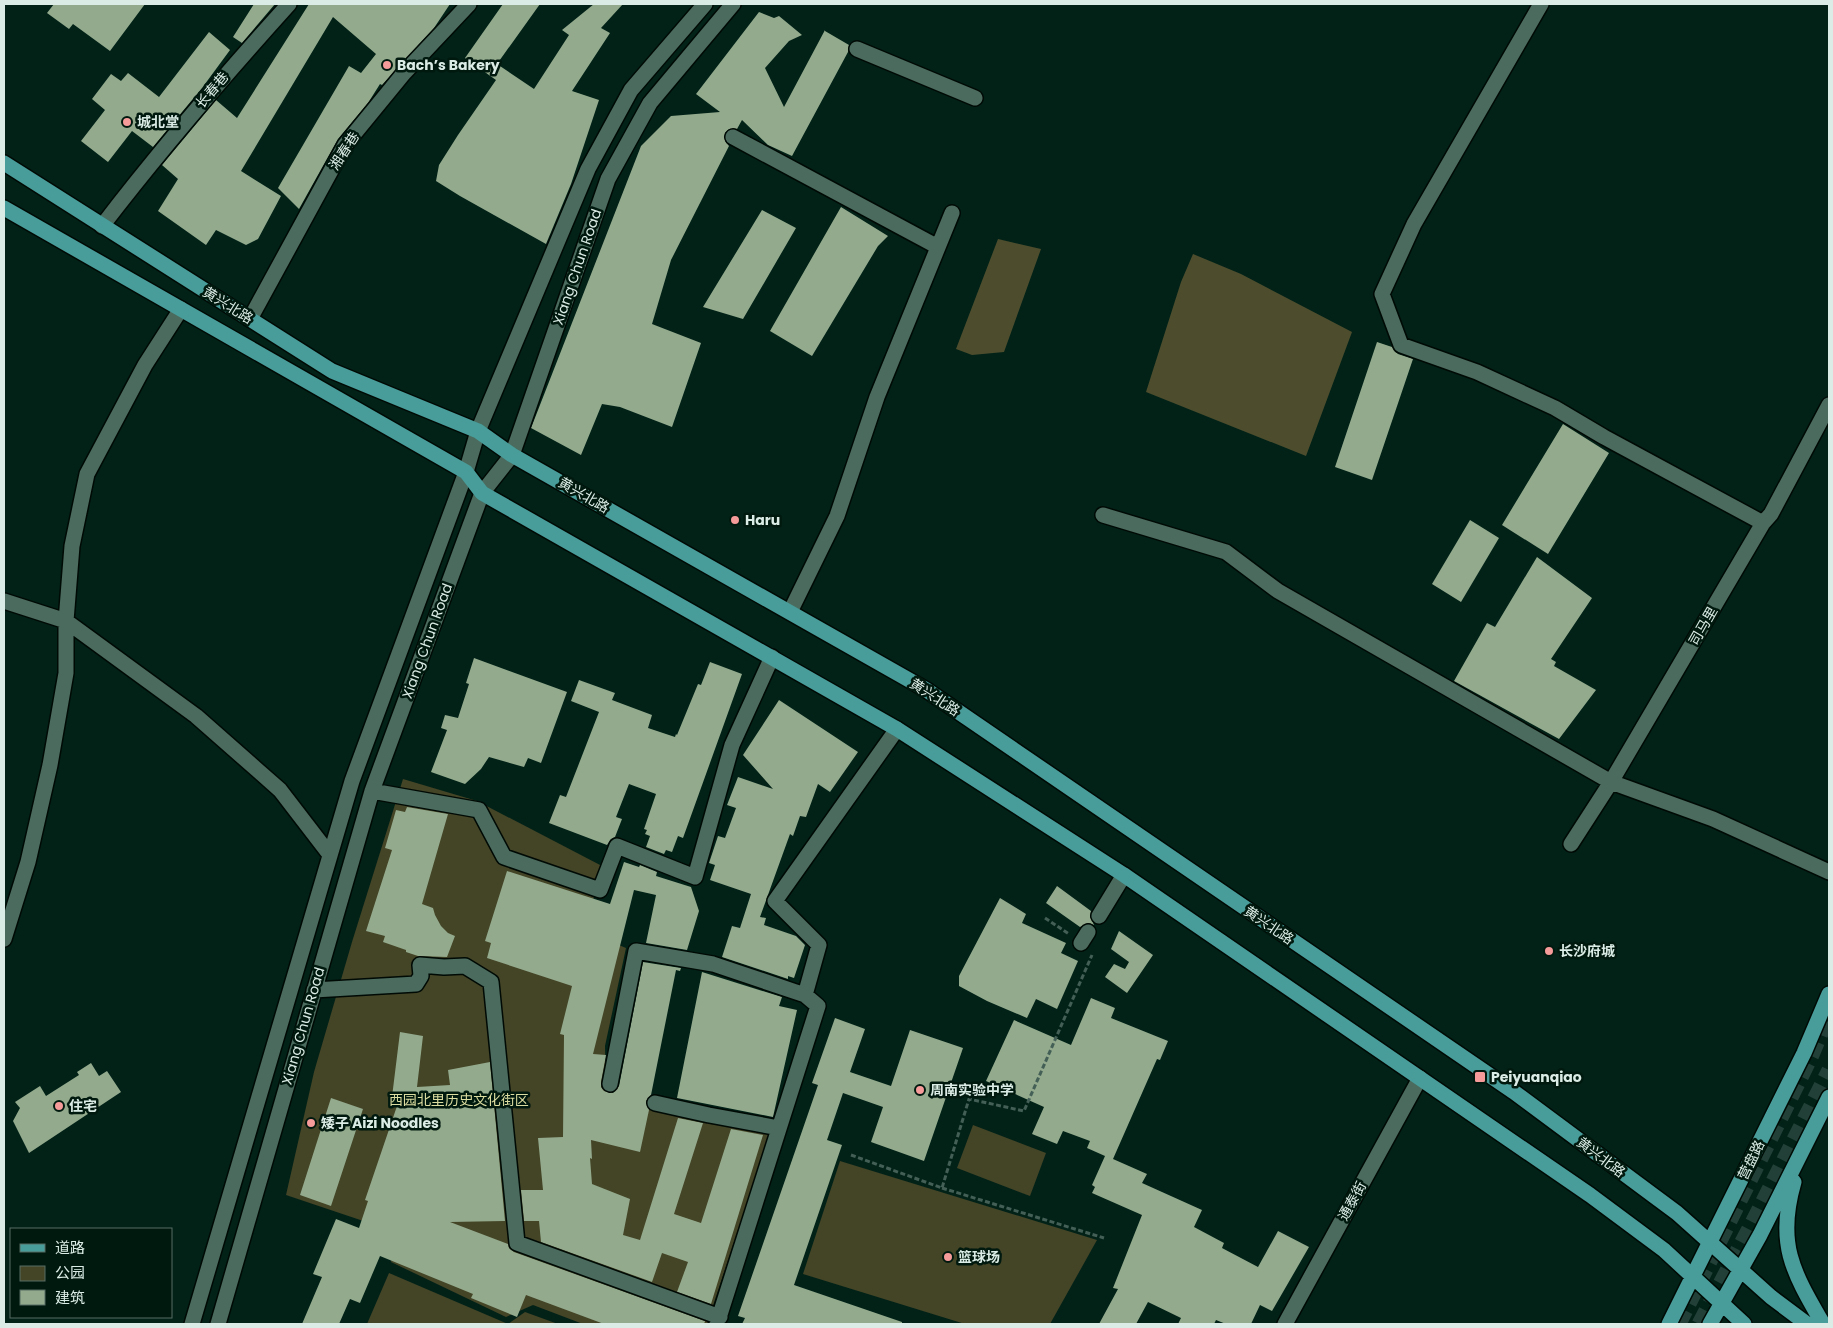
<svg xmlns="http://www.w3.org/2000/svg" width="1833" height="1328" font-family="Poppins,'Noto Sans SC',sans-serif">
  <rect width="100%" height="100%" fill="#022218"/>
  <path fill="#444426" d="M403,779L477,801L602,866L585,931L626,948L605,1046L606,1091L771,1130L707,1324H583L533,1305L506,1317L391,1262L399,1233L286,1195L314,1072L352,942Z
    M973,1125L1046,1153L1030,1196L957,1168Z
    M840,1161L1097,1240L1050,1324H965L803,1274Z
    M389,1273L508,1324L525,1312L558,1324H367Z"/>
  <path fill="#4d4d2d" d="M998,239L1041,249L1004,352L972,355L956,349Z
    M1193,254L1241,274L1352,332L1306,456L1146,392L1181,282Z"/>
  <path fill="#93aa8d" d="M54,4H145L110,51L73,24L69,29L47,13Z
    M254,4H275L242,43L233,37Z
    M309,4H450L434,28L382,85L380,84L368,103L338,139L299,209L278,188L349,66L361,73L376,54L333,17L241,171L281,196L258,239L246,245L216,230L206,245L158,211L178,179L162,165L216,100L237,118Z
    M503,4H540L497,64L534,89L569,35L562,30L594,4H623L601,28L610,33L572,91L599,100L571,184L546,244L460,196L436,181L439,165L458,135L496,80L465,58Z
    M759,12L774,18L779,16L802,35L789,41L765,68L784,107L825,30V31L849,45L848,52L792,156L768,145L742,120L737,129H729L725,133V141L729,146L671,260L652,324L701,343L672,427L620,407L602,404L581,455L531,428L641,146L671,116L720,112L696,94Z
    M209,32L230,50L202,88L153,147L132,131L108,162L81,141L105,110L92,99L111,74L121,81L128,73L159,97Z
    M841,207L888,236L878,246L812,356L770,331Z
    M762,210L796,228L743,319L703,307Z
    M1377,342L1392,347L1398,354L1413,359L1372,480L1335,467Z
    M1563,424L1609,453L1548,554L1502,525Z
    M1470,520L1499,538L1461,602L1432,584Z
    M1537,557L1592,598L1551,659L1556,662L1554,666L1596,690L1559,739L1454,681L1487,623L1495,627Z
    M474,658L567,692L541,763L528,758L524,767L489,757L481,769L465,784L431,772L447,730L441,728L445,715L458,718L469,684L466,683Z
    M710,662L742,674L683,838L678,836L672,852L666,850L664,854L646,847L650,836L645,834L647,830L644,829L656,794L629,784L616,817L622,819L615,837L611,839L607,845L549,823L560,795L566,797L599,712L571,701L579,680L615,693L612,700L652,715L648,728L675,737L676,734L677,735L698,684L701,685Z
    M779,700L858,752L830,792L818,784L806,817L800,816L793,836L790,834L760,917L766,918L764,925L796,936L805,945L794,978L788,976V979L722,957L732,926L740,928L751,894L710,880L715,865L709,863L718,836L725,838L736,808L727,805L738,777L773,789L743,755Z
    M407,807L448,814L422,904L433,908L435,915L441,926L448,933L455,936L447,957L418,956L406,952V950L383,942L385,936L366,931L392,850L385,848L396,810L405,812Z
    M624,862L639,867L640,865L657,872L656,876L691,887L699,911L687,950L646,943L656,895L634,890L593,1054L606,1055L601,1082V1087L604,1091L613,1093L619,1086L643,962L681,968L680,971L676,970L651,1095L646,1101L649,1110L640,1152L591,1140L592,1159L590,1158L592,1184L630,1199L623,1235L640,1240L678,1118L703,1123L674,1214L701,1223L731,1129L763,1135L711,1304L677,1292L688,1262L662,1253L652,1282L541,1242L539,1221H524L521,1190H543L538,1138L563,1137L564,1035L560,1034L572,986L487,958L491,943L485,941L507,871L610,904Z
    M1057,886L1091,911L1090,916L1094,925L1088,923L1080,927L1046,903Z
    M1000,898L1026,914L1022,923L1066,943L1061,953L1078,961L1057,1009L1036,999L1027,1018L987,1001L959,986V976Z
    M1119,931L1153,955L1127,993L1105,977L1114,964L1125,969L1129,962L1111,949Z
    M702,972L782,997L779,1006L797,1010L773,1117L677,1098Z
    M1091,998L1115,1008L1111,1018L1168,1041L1160,1060L1157,1059L1113,1159L1147,1174L1142,1183L1202,1210L1194,1227L1224,1243L1222,1248L1258,1267L1278,1231L1309,1247L1272,1311L1260,1305L1251,1324H1226L1216,1320L1214,1324H1178L1181,1318L1148,1302L1136,1324H1099L1118,1289L1113,1288L1142,1215L1092,1193L1095,1187L1092,1185L1105,1156L1087,1148L1090,1141L1063,1131L1057,1144L1032,1134L1044,1107L986,1081L1014,1020L1071,1045Z
    M835,1018L865,1029L850,1072L891,1086L910,1030L963,1048L924,1161L871,1142L883,1107L843,1093L827,1140L842,1145L794,1285L902,1322V1324H742L745,1318L738,1316L818,1085L812,1083Z
    M400,1032L423,1036L417,1087L450,1085L448,1070L490,1062L505,1221L450,1222L508,1244L509,1248L514,1252L705,1321L704,1324H604L526,1295L517,1317L471,1298L473,1294L380,1256L360,1303L350,1299L339,1324H302L322,1277L313,1274L336,1219L359,1228L368,1201L365,1200L397,1106L391,1105Z
    M91,1063L99,1076L107,1071L121,1092L29,1153L13,1121L20,1108L15,1102L40,1086L46,1096L79,1075L77,1072Z
    M331,1098L363,1109L331,1206L300,1195Z"/>
  <g fill="none" stroke-linecap="round" stroke-linejoin="round">
    <path stroke="#224037" stroke-width="15" stroke-dasharray="15 8" stroke-linecap="butt" d="M1679,1324L1812,1055L1829,1014
      M1699,1324L1754,1219L1829,1070"/>
    <defs>
      <path id="minor" d="M1541,4L1414,224L1382,294L1401,345L1477,372L1555,408L1604,437L1763,523
        M857,49L975,98
        M733,137L938,247
        M102,226C161,149 224,76 289,4
        M250,319L345,145L404,73L469,4
        M1103,515L1226,552L1278,591L1611,782L1713,819L1829,872
        M4,601L66,621L196,716L280,790L330,855
        M790,612L837,516L877,397L952,213
        M372,791L479,810L504,857L600,890L617,846L695,877L732,745L772,657
        M1571,844L1611,782L1763,523L1771,514L1829,405
        M1099,916L1124,875
        M4,939L28,862L50,765L66,673V621L72,546L87,474L145,365L181,309
        M1081,943L1088,932
        M314,990L416,984L421,976L420,965L444,967L465,966L491,982L517,1243L720,1317
        M610,1084L636,951L713,964L805,995
        M655,1103L709,1115L779,1128
        M192,1324L352,781L466,472L478,431L588,169L631,90L705,4
        M218,1324L372,791L482,493L512,455L608,179L650,103L733,4
        M717,1324L818,1006L805,995L819,945L775,901L897,729
        M1285,1324L1420,1078"/>
      <path id="major" d="M4,163L332,371L478,431L512,455L925,689L1514,1092L1677,1213L1771,1297L1807,1324
        M4,208L466,472L482,493L897,729L1124,875L1590,1195L1664,1250L1744,1324
        M1794,1182C1776,1244 1793,1272 1823,1324
        M1669,1324L1804,1053L1829,994
        M1710,1324L1760,1235L1829,1097"/>
    </defs>
    <use href="#minor" stroke="#000a05" stroke-width="18"/>
    <use href="#major" stroke="#000a05" stroke-width="18"/>
    <path stroke="#435f56" stroke-width="3" stroke-dasharray="5 2.5" stroke-linecap="butt" d="M1045,918L1069,934
      M851,1155L942,1188L969,1099L1024,1111L1092,955
      M942,1188L1104,1238"/>
    <use href="#minor" stroke="#4a6b5e" stroke-width="15"/>
    <use href="#major" stroke="#489c99" stroke-width="15"/>
  </g>
  <g fill="#f59b9a" stroke="#00190f" stroke-width="2">
    <circle cx="387" cy="65" r="5"/>
    <circle cx="127" cy="122" r="5"/>
    <circle cx="735" cy="520" r="5"/>
    <circle cx="1549" cy="951" r="5"/>
    <rect x="1474" y="1071" width="12" height="12" rx="2.5"/>
    <circle cx="920" cy="1090" r="5"/>
    <circle cx="59" cy="1106" r="5"/>
    <circle cx="311" cy="1123" r="5"/>
    <circle cx="948" cy="1257" r="5"/>
  </g>
  <g text-anchor="middle" stroke-width="5" stroke-linejoin="round" paint-order="stroke">
    <g font-size="14" font-weight="bold" fill="#daece5" stroke="#00190f" text-anchor="start">
      <text x="397" y="70">Bach’s Bakery</text>
      <text x="137" y="127">城北堂</text>
      <text x="745" y="525">Haru</text>
      <text x="1559" y="956">长沙府城</text>
      <text x="1491" y="1082">Peiyuanqiao</text>
      <text x="930" y="1095">周南实验中学</text>
      <text x="69" y="1111">住宅</text>
      <text x="321" y="1128">矮子 Aizi Noodles</text>
      <text x="958" y="1262">篮球场</text>
    </g>
    <g font-size="14" fill="#daece5" stroke="#00190f">
      <text transform="translate(212 90) rotate(-50)" y="5">长春巷</text>
      <text transform="translate(344 151) rotate(-57)" y="5">湘春巷</text>
      <text transform="translate(577 267) rotate(-71)" y="5">Xiang Chun Road</text>
      <text transform="translate(228 305) rotate(32)" y="5">黄兴北路</text>
      <text transform="translate(584 495) rotate(30)" y="5">黄兴北路</text>
      <text transform="translate(1703 626) rotate(-60)" y="5">司马里</text>
      <text transform="translate(427 641) rotate(-70)" y="5">Xiang Chun Road</text>
      <text transform="translate(935 697) rotate(33)" y="5">黄兴北路</text>
      <text transform="translate(1269 925) rotate(34)" y="5">黄兴北路</text>
      <text transform="translate(303 1026) rotate(-74)" y="5">Xiang Chun Road</text>
      <text transform="translate(1601 1157) rotate(37)" y="5">黄兴北路</text>
      <text transform="translate(1751 1160) rotate(-64)" y="5">营盘路</text>
      <text transform="translate(1352 1201) rotate(-61)" y="5">通泰街</text>
    </g>
    <g font-size="14" fill="#dcdda0" stroke="#00190f">
      <text x="459" y="1105">西园北里历史文化街区</text>
    </g>
  </g>
  <rect width="1833" height="1328" fill="none" stroke="#daece5" stroke-width="10"/>
  <rect x="10" y="1228" width="162" height="90" fill="#00190f" stroke="#576d65"/>
  <rect x="20" y="1244" width="25" height="8" fill="#489c99" stroke="#576d65"/>
  <text x="55" y="1253" font-size="15" fill="#daece5">道路</text>
  <rect x="20" y="1266" width="25" height="15" fill="#444426" stroke="#576d65"/>
  <text x="55" y="1278" font-size="15" fill="#daece5">公园</text>
  <rect x="20" y="1290" width="25" height="15" fill="#93aa8d" stroke="#576d65"/>
  <text x="55" y="1303" font-size="15" fill="#daece5">建筑</text>
</svg>
